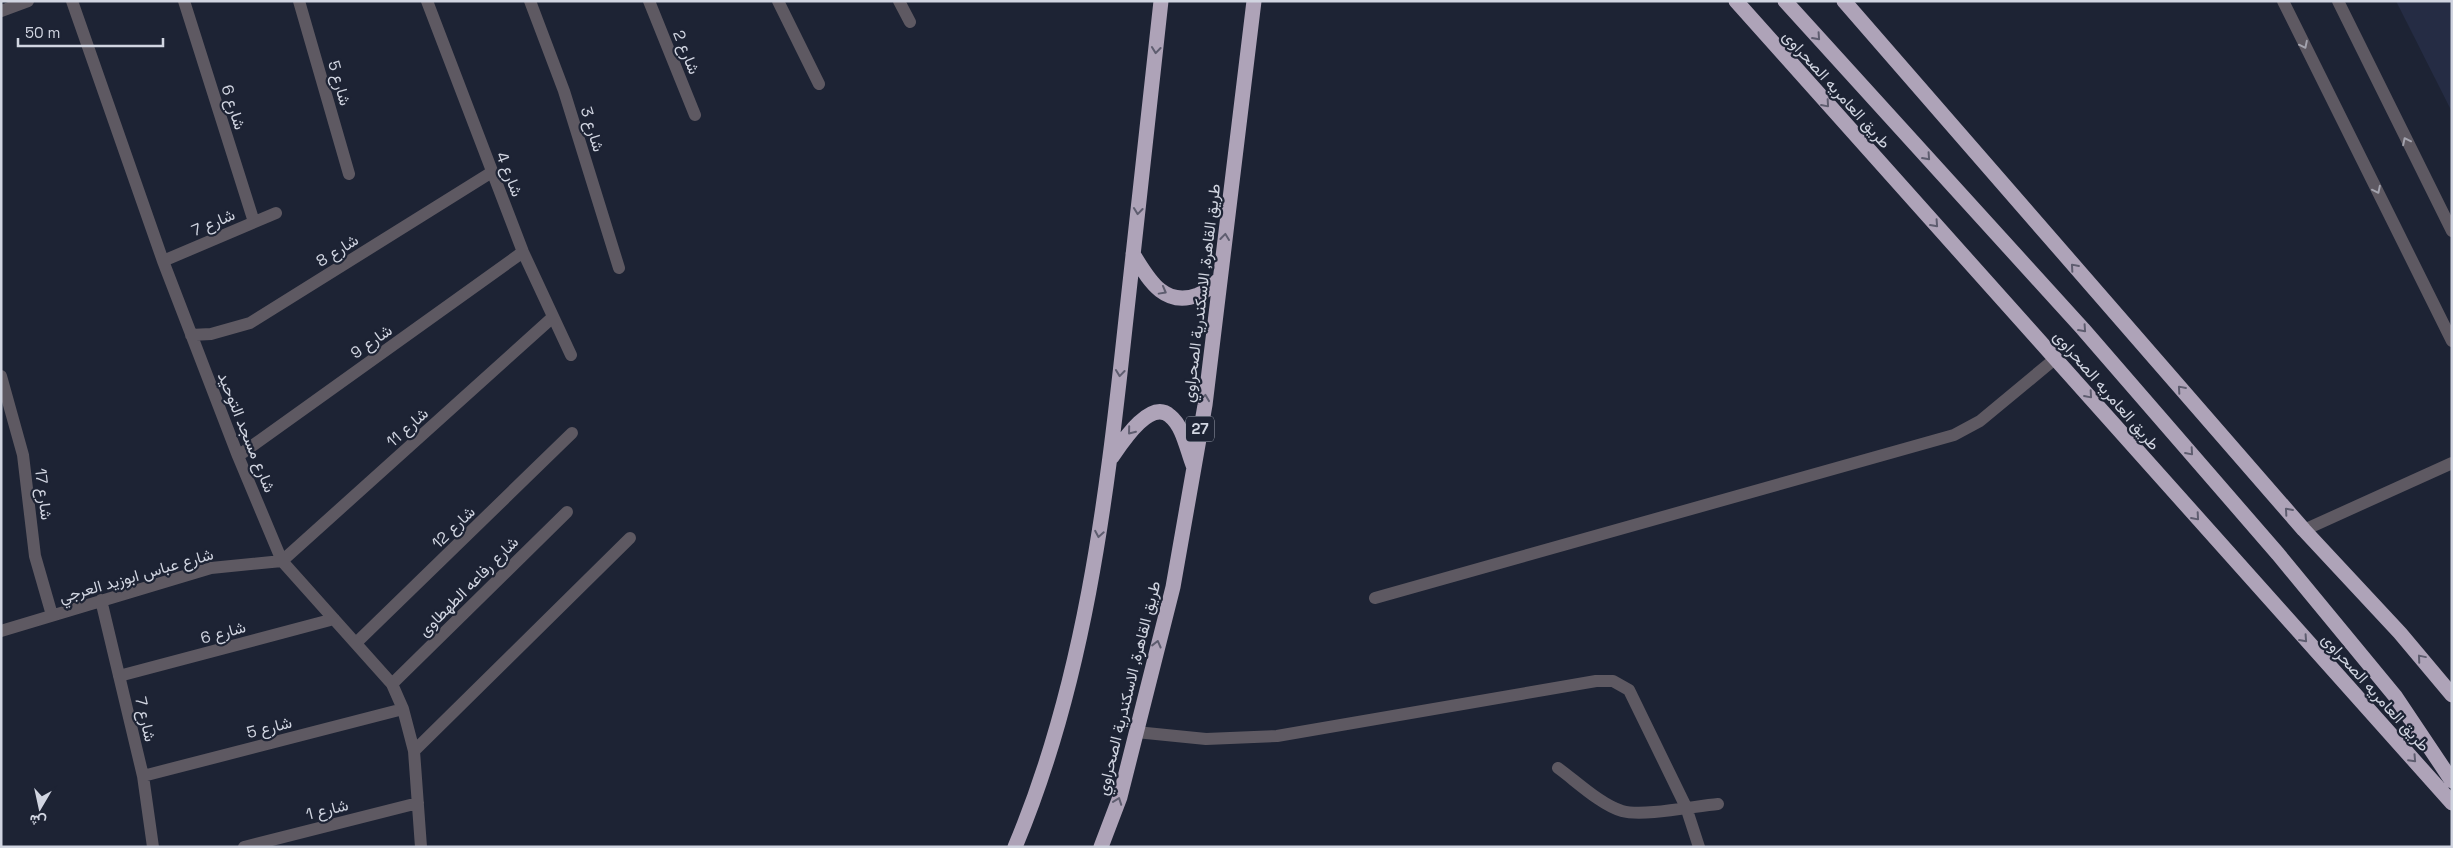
<svg xmlns="http://www.w3.org/2000/svg" width="2453" height="848" font-family="'Space Grotesk',Vazirmatn,sans-serif">
  <rect width="100%" height="100%" fill="#1d2334"/>
  <path fill="#252c44" d="M2396,1H2452V112Z"/>
  <g fill="none" stroke-linecap="round" stroke-linejoin="round">
    <path stroke="#5e5962" stroke-width="12" d="M72,1L163,261L238,456L282,561L392,684L403,709L414,751L421,847
      M184,1L254,222
      M299,1L349,174
      M427,1L523,252L571,355
      M530,1L564,91L619,268
      M649,1L695,115
      M778,1L819,84
      M899,1L910,22
      M2283,1L2452,341
      M2338,1L2452,231
      M1,11L28,1
      M163,261L276,213
      M191,335L211,334L250,323L492,172
      M1,376L23,455L35,556L52,615
      M238,456L523,252
      M2304,530L2452,463
      M1375,598L1954,435L1980,421L2056,358
      M101,600L143,776L153,847
      M1,631L211,568L282,561L553,317
      M356,643L572,433
      M119,676L334,619
      M392,684L567,512
      M1136,732L1206,739L1277,736L1596,681H1613L1629,690L1686,807L1699,847
      M414,751L630,538
      M1558,768C1576,781 1601,805 1622,811C1643,817 1695,806 1718,804
      M143,776L403,709
      M244,847L418,803"/>
    <path stroke="#aea3b8" stroke-width="15" d="M1736,1L2452,803
      M1785,1L2083,329L2278,554L2395,696L2452,781
      M1844,1L2304,530L2400,633L2452,695
      M1133,254C1148,278 1163,308 1198,295C1205,292 1213,284 1220,279
      M1112,457C1121,444 1150,398 1170,416C1183,426 1187,450 1193,465
      M1015,847C1084,683 1106,504 1125,328C1137,219 1149,110 1161,1
      M1101,847L1120,797L1173,587L1205,405L1254,1"/>
  </g>
  <defs><path id="oneway-chevron" d="M-2-3.5L2.5 0L-2 3.5" fill="none" stroke-width="1.6" stroke-linecap="round" stroke-linejoin="round" transform="scale(1.25)"/></defs>
  <g stroke="#5e5d6f">
    <use href="#oneway-chevron" transform="translate(1817 37) rotate(48)"/>
    <use href="#oneway-chevron" transform="translate(1156 50) rotate(96)"/>
    <use href="#oneway-chevron" transform="translate(1826 104) rotate(49)"/>
    <use href="#oneway-chevron" transform="translate(1927 157) rotate(48)"/>
    <use href="#oneway-chevron" transform="translate(1138 211) rotate(96)"/>
    <use href="#oneway-chevron" transform="translate(1935 224) rotate(48)"/>
    <use href="#oneway-chevron" transform="translate(1225 237) rotate(-83)"/>
    <use href="#oneway-chevron" transform="translate(2074 267) rotate(-131)"/>
    <use href="#oneway-chevron" transform="translate(1163 291) rotate(29)"/>
    <use href="#oneway-chevron" transform="translate(2083 329) rotate(48)"/>
    <use href="#oneway-chevron" transform="translate(1120 373) rotate(96)"/>
    <use href="#oneway-chevron" transform="translate(2181 389) rotate(-131)"/>
    <use href="#oneway-chevron" transform="translate(2089 395) rotate(49)"/>
    <use href="#oneway-chevron" transform="translate(1205 398) rotate(-82)"/>
    <use href="#oneway-chevron" transform="translate(1131 431) rotate(129)"/>
    <use href="#oneway-chevron" transform="translate(2190 452) rotate(49)"/>
    <use href="#oneway-chevron" transform="translate(2288 511) rotate(-131)"/>
    <use href="#oneway-chevron" transform="translate(2196 517) rotate(49)"/>
    <use href="#oneway-chevron" transform="translate(1099 534) rotate(100)"/>
    <use href="#oneway-chevron" transform="translate(2304 639) rotate(48)"/>
    <use href="#oneway-chevron" transform="translate(1157 644) rotate(-76)"/>
    <use href="#oneway-chevron" transform="translate(2421 658) rotate(-130)"/>
    <use href="#oneway-chevron" transform="translate(2413 759) rotate(47)"/>
    <use href="#oneway-chevron" transform="translate(1118 801) rotate(-70)"/>
  </g>
  <g stroke="#a3a3ae">
    <use href="#oneway-chevron" transform="translate(2304 45) rotate(64)"/>
    <use href="#oneway-chevron" transform="translate(2406 141) rotate(-116)"/>
    <use href="#oneway-chevron" transform="translate(2377 190) rotate(64)"/>
  </g>
  <g text-anchor="middle" stroke-width="4.5" stroke-linejoin="round" paint-order="stroke">
    <rect fill="#1d2334" stroke="#9ba0ad" stroke-width="1" x="1186" y="416.5" width="28" height="25" rx="4"/>
    <g font-size="15" font-weight="bold" fill="#d1d5e1">
      <text x="1200" y="434">27</text>
    </g>
    <g font-size="16" fill="#d1d5e1" stroke="#1d2334">
      <text transform="translate(687 52) rotate(68)" y="6">شارع 2</text>
      <text transform="translate(340 83) rotate(74)" y="6">شارع 5</text>
      <text transform="translate(1837 89) rotate(48)" y="6">طريق العامريه الصحراوى</text>
      <text transform="translate(234 107) rotate(72)" y="6">شارع 6</text>
      <text transform="translate(593 129) rotate(73)" y="6">شارع 3</text>
      <text transform="translate(510 174) rotate(69)" y="6">شارع 4</text>
      <text transform="translate(213 222) rotate(-23)" y="6">شارع 7</text>
      <text transform="translate(337 250) rotate(-32)" y="6">شارع 8</text>
      <text transform="translate(1201 293) rotate(-83)" y="6">طريق القاهرة, الاسكندرية الصحراوي</text>
      <text transform="translate(371 341) rotate(-35)" y="6">شارع 9</text>
      <text transform="translate(2107 390) rotate(49)" y="6">طريق العامريه الصحراوى</text>
      <text transform="translate(407 427) rotate(-42)" y="6">شارع 11</text>
      <text transform="translate(247 432) rotate(68)" y="6">شارع مسجد التوحيد</text>
      <text transform="translate(44 494) rotate(83)" y="6">شارع 17</text>
      <text transform="translate(453 527) rotate(-44)" y="6">شارع 12</text>
      <text transform="translate(136 575) rotate(-16)" y="6">شارع عباس ابوزيد العرجي</text>
      <text transform="translate(468 586) rotate(-45)" y="6">شارع رفاعه الطهطاوى</text>
      <text transform="translate(223 632) rotate(-15)" y="6">شارع 6</text>
      <text transform="translate(1128 688) rotate(-76)" y="6">طريق القاهرة, الاسكندرية الصحراوي</text>
      <text transform="translate(2376 692) rotate(48)" y="6">طريق العامريه الصحراوى</text>
      <text transform="translate(146 719) rotate(77)" y="6">شارع 7</text>
      <text transform="translate(269 727) rotate(-14)" y="6">شارع 5</text>
      <text transform="translate(327 809) rotate(-14)" y="6">شارع 1</text>
    </g>
  </g>
  <rect width="2453" height="848" fill="none" stroke="#d1d5e1" stroke-width="5"/>
  <g transform="translate(40 808) rotate(189)" stroke="#1d2334" stroke-width="4" paint-order="stroke">
  <path d="M0-4L9 19L0 12L-9 19Z" fill="#d1d5e1"/>
  <text y="-8" font-size="14" font-weight="bold" text-anchor="middle" fill="#d1d5e1">ش</text>
  </g>
  <path d="M18 38v8h145v-8" fill="none" stroke="#d1d5e1" stroke-width="2.5"/>
  <text x="25" y="38" font-size="15" fill="#d1d5e1" stroke="#1d2334" stroke-width="4" paint-order="stroke">50 m</text>
</svg>
